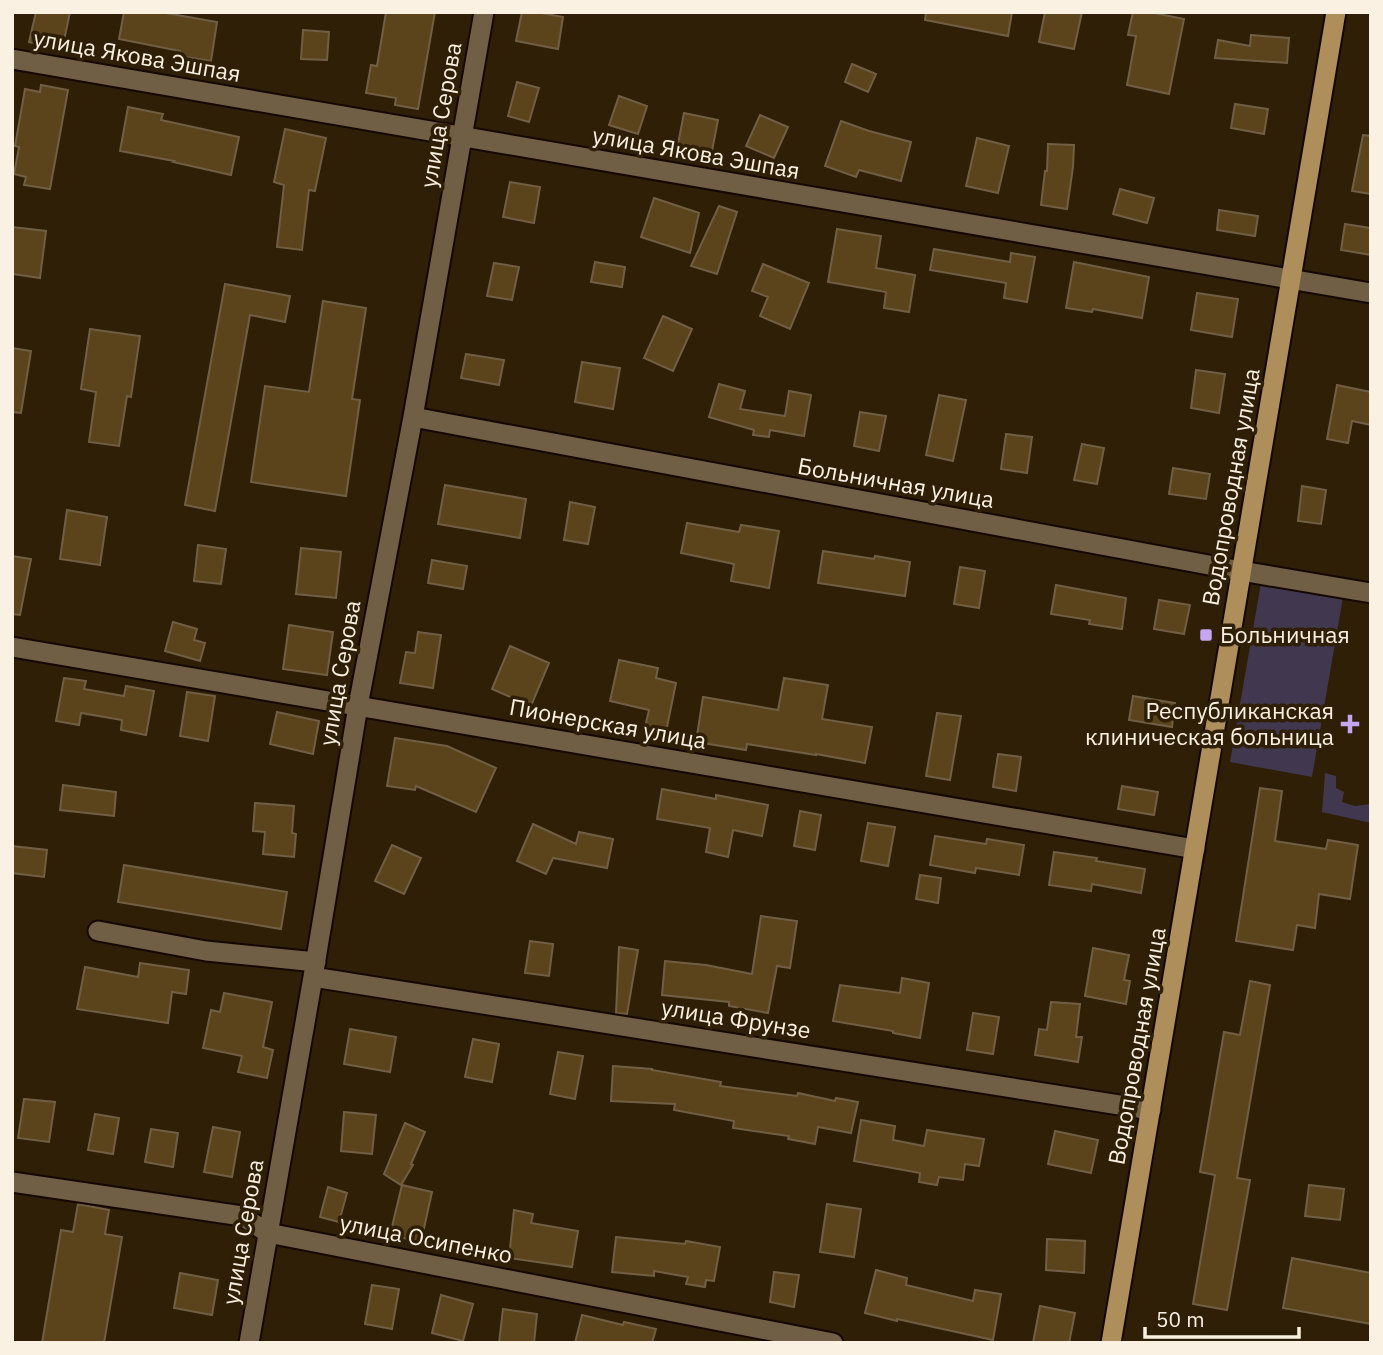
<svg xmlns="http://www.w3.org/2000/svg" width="1383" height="1355" font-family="'IBM Plex Sans',sans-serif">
  <rect width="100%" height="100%" fill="#2e1f06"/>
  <path fill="#41384f" d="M1261,583L1343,597L1312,777L1230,762Z
    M1325,773L1336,776V788L1344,792L1342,802L1355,806L1371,804V823L1322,812Z"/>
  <path fill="#5b431b" stroke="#705f45" stroke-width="2" d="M36,12H70L62,50L29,42Z
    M124,12H160L217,22L211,61L179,56L180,51L119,39Z
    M386,12H435L418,109L395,105L396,98L366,93L371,65L377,66Z
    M522,12H536L563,17L558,49L516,41Z
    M926,12H1012L1008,36L925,20Z
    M1045,12H1082L1074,49L1039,42Z
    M1133,12H1149L1184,19L1169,94L1127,85L1136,36L1128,35Z
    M303,30L329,32L327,60L301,59Z
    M1251,35L1289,38L1287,63L1215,58L1218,40L1250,46Z
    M852,64L876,74L868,92L845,82Z
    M517,82L539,88L529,122L508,116Z
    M41,85L68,90L50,189L24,185L26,177L14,174L19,147L15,146L25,89L40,92Z
    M619,96L647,106L638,134L609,125Z
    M1235,104L1268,109L1264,134L1231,128Z
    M128,107L163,114L161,120L239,137L231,175L173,162L174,161L120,151Z
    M684,113L718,120L712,151L678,144Z
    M760,115L788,127L774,158L746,146Z
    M841,121L869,131L911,142L901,181L859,170L856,177L825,166Z
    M285,129L326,138L315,191L309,190L302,250L277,247L284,185L274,182Z
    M1363,135L1371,136V194L1352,191Z
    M977,138L1009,146L998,193L966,186Z
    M1048,144L1074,145L1073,167L1067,209L1041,205L1045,171H1047Z
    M510,182L540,187L534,223L503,217Z
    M1120,189L1154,198L1147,223L1113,214Z
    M654,198L699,213L690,253L641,237Z
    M719,206L737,212L717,274L691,266Z
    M1219,210L1258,216L1255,236L1217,230Z
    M1345,224L1371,228V255L1341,250Z
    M12,227L46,231L40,278L12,274Z
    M837,229L881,236L876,268L915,275L909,312L884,308L886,292L828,282Z
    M934,249L1010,262L1011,253L1035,257L1027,302L1004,298L1006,283L930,270Z
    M595,262L625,267L622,287L591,282Z
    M1074,262L1149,277L1142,318L1093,309L1092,312L1066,308Z
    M494,263L519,267L512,300L487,296Z
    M763,264L809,283L790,329L760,316L768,297L752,291Z
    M225,284L290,296L285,322L250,315L215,511L185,505Z
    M1197,293L1238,299L1232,337L1191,330Z
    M323,301L366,308L352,399L360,400L346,496L251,482L265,386L309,392Z
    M663,316L692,329L673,371L644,358Z
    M90,329L140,336L131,397L127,396L119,446L89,442L96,392L81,389Z
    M12,348L31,351L21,413L12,412Z
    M466,354L504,360L499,385L461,378Z
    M582,362L620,368L613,409L575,402Z
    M1196,370L1225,374L1219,413L1191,408Z
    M719,384L745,391L740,409L785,416L789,391L811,395L804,436L770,430L769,437L753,435L754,430L709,417Z
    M1337,385L1371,392V425L1352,421L1348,443L1327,439Z
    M939,395L966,400L953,461L926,455Z
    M860,412L886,416L879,451L854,446Z
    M1006,434L1032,437L1027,473L1001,469Z
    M1082,444L1104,448L1097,484L1074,480Z
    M1173,468L1210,474L1206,499L1169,494Z
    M445,485L526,499L520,538L438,524Z
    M1302,486L1326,490L1321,524L1298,521Z
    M570,502L595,507L588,544L564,540Z
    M67,510L107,517L100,565L60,559Z
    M687,523L739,532L741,525L779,531L769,588L731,581L734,564L681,553Z
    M198,545L226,549L221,584L194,581Z
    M301,548L341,552L336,598L296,594Z
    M823,551L874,559L875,556L910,562L905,596L818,583Z
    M12,556L31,559L20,615L12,614Z
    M432,560L467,566L463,589L428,583Z
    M960,567L985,571L979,608L954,604Z
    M1056,585L1126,598L1122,629L1089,624L1090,620L1051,614Z
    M1159,600L1190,605L1184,634L1154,629Z
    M173,622L197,629L194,640L205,643L200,661L165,651Z
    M289,625L333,632L327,675L283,669Z
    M418,632L441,635L433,688L400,683L406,652L415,653Z
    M510,646L549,663L531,706L492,689Z
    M619,660L658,668L656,678L676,683L666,732L645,727L649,710L610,701Z
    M64,678L86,681L84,689L124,696L126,686L154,691L146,735L121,730L122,720L81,713L79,725L56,721Z
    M784,678L828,685L822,719L872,727L865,763L816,754V755L747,744L746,750L696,742L703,697L778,710Z
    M187,692L215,696L208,741L180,736Z
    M1133,696L1175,703L1172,727L1129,720Z
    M277,712L319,721L313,754L270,744Z
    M937,713L961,716L950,780L926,776Z
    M395,738L447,746L496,768L476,812L416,786L415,790L387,786Z
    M998,754L1021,757L1016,791L993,787Z
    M63,785L116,792L114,816L60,810Z
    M1122,786L1158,792L1154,815L1118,809Z
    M1260,788L1282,791L1275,841L1326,849L1328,840L1358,845L1350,899L1319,894L1315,928L1297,925L1293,950L1236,941Z
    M662,789L716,799V795L768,805L762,836L733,830L728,857L706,852L710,828L657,819Z
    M255,803L294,806L292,833L296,834L294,857L263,854L265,832L253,831Z
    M800,811L821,815L815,850L794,846Z
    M868,823L895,827L888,866L861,861Z
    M533,824L576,844L579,832L613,839L607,868L553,858L546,874L517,861Z
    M935,836L986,844L987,839L1024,845L1019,875L976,868L975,873L930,865Z
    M392,845L421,858L404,894L375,881Z
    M12,846L47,850L44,877L12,873Z
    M1054,852L1097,858L1096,861L1145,869L1141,893L1092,884L1091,891L1049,885Z
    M124,865L287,892L281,929L118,902Z
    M920,875L941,878L938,903L916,899Z
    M761,916L797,921L790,968L777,966L768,1013L729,1006V1002L662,995L665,961L706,965L752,974Z
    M530,941L553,944L549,976L525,973Z
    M619,947L638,950L627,1014L616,1013Z
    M1093,948L1129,955L1124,980L1130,981L1126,1004L1085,996Z
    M140,963L189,970L186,994L172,992L168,1023L77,1009L85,967L138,977Z
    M902,978L929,983L920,1038L893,1033V1031L833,1021L840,985L900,993Z
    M1250,981L1270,985L1237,1178L1250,1180L1227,1310L1193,1304L1215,1175L1200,1172L1224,1032L1240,1035Z
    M224,993L272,1002L263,1047L273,1050L267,1078L238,1072L242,1056L203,1048L211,1010L220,1012Z
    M1051,1002L1080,1004L1076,1037H1082L1078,1062L1035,1055L1039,1029L1047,1030Z
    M973,1013L999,1017L993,1054L967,1050Z
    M350,1029L396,1037L390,1072L344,1064Z
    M473,1039L499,1044L492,1082L465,1077Z
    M558,1052L583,1056L575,1099L550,1094Z
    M613,1066L652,1069V1070L721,1082L720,1086L797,1096L798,1093L835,1101L836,1098L858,1102L851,1133L818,1127L815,1144L788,1139L789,1136L733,1128L734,1121L674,1110L675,1104L611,1101Z
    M24,1099L55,1102L49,1142L18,1138Z
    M344,1112L376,1115L372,1154L341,1151Z
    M95,1114L119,1118L113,1154L88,1150Z
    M861,1120L895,1126L893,1140L924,1146L927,1130L984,1139L979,1166L965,1164L963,1180L939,1177L937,1185L919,1182L920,1173L854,1161Z
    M405,1123L425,1132L411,1164L413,1165L401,1185L384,1174Z
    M213,1127L240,1132L232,1177L204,1172Z
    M151,1129L178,1133L173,1167L145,1162Z
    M1055,1131L1098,1140L1091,1173L1048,1164Z
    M402,1185L432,1192L421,1242L390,1235Z
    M1309,1185L1344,1189L1340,1220L1305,1216Z
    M328,1187L347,1193L339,1222L320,1217Z
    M78,1204L109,1210L105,1234L122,1237L104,1343H42L61,1230L73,1232Z
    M827,1204L861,1209L854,1257L820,1252Z
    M514,1210L533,1214L531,1223L578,1231L572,1267L509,1258Z
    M616,1237L685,1244L686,1241L720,1247L714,1281L706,1280L705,1287L686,1284L688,1277L654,1271V1276L612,1272Z
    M1047,1239L1085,1241L1084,1273L1046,1270Z
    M1292,1258L1371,1273V1324L1283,1308Z
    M876,1270L907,1278L906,1285L973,1301L975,1290L1001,1294L993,1340L897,1319V1321L865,1313Z
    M774,1272L799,1275L794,1307L770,1302Z
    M180,1273L218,1280L212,1315L174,1308Z
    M372,1285L399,1289L392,1329L365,1324Z
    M441,1295L473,1304L463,1341L432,1333Z
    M1040,1306L1075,1313L1069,1343H1033Z
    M503,1309L537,1314L534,1343H499Z
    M582,1315L623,1325L624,1322L656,1329L652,1343H575Z"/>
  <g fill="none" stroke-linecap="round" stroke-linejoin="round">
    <defs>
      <path id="minor" d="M12,59L1371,293
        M413,417L1241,571
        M12,647L1195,849
        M98,931L206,951L316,962
        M313,977L1151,1110
        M12,1182L242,1216L268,1233L833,1343
        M249,1343L313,977L358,706L413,417L484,12"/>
      <path id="tertiary" d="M1241,571L1371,593"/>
      <path id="primary" d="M1111,1343L1336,12"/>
    </defs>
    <use href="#minor" stroke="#150800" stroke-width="23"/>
    <use href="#tertiary" stroke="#150800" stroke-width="23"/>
    <use href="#primary" stroke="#150800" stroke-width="23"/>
    <use href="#minor" stroke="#705f45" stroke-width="19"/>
    <use href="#tertiary" stroke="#705f45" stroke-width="19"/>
    <use href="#primary" stroke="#ae8e5b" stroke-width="19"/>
  </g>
  <g fill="#c5a6f0" stroke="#2e1f06" stroke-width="2.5">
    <rect x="1199" y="628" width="14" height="14" rx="3.5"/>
    <path d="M1346.5 713.5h7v7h7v7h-7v7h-7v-7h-7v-7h7z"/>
  </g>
  <g text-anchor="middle" stroke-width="7" stroke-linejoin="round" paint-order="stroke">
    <g font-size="23" fill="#fbf1e2" stroke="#2e1f06">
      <text transform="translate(137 56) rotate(10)" y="8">улица Якова Эшпая</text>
      <text transform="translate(441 115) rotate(-80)" y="8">улица Серова</text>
      <text transform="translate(696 153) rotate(10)" y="8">улица Якова Эшпая</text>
      <text transform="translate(896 483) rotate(10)" y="8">Больничная улица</text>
      <text transform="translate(1231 487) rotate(-80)" y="8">Водопроводная улица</text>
      <text transform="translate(340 673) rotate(-80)" y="8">улица Серова</text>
      <text transform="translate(608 724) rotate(10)" y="8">Пионерская улица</text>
      <text transform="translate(736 1019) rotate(9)" y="8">улица Фрунзе</text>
      <text transform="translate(1137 1046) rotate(-80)" y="8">Водопроводная улица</text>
      <text transform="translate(243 1232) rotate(-80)" y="8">улица Серова</text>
      <text transform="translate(426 1239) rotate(11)" y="8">улица Осипенко</text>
    </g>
    <g font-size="23" fill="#fbf1e2" stroke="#2e1f06" text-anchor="start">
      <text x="1220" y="643">Больничная</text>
      <text x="1334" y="719" text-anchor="end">Республиканская<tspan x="1334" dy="26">клиническая больница</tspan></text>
    </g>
  </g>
  <rect width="1383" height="1355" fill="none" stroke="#fbf1e2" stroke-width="28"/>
  <path d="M1145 1327v10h154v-10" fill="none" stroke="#fbf1e2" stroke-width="3.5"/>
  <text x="1156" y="1327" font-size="21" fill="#fbf1e2" stroke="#2e1f06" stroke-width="5" paint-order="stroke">50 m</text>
</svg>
